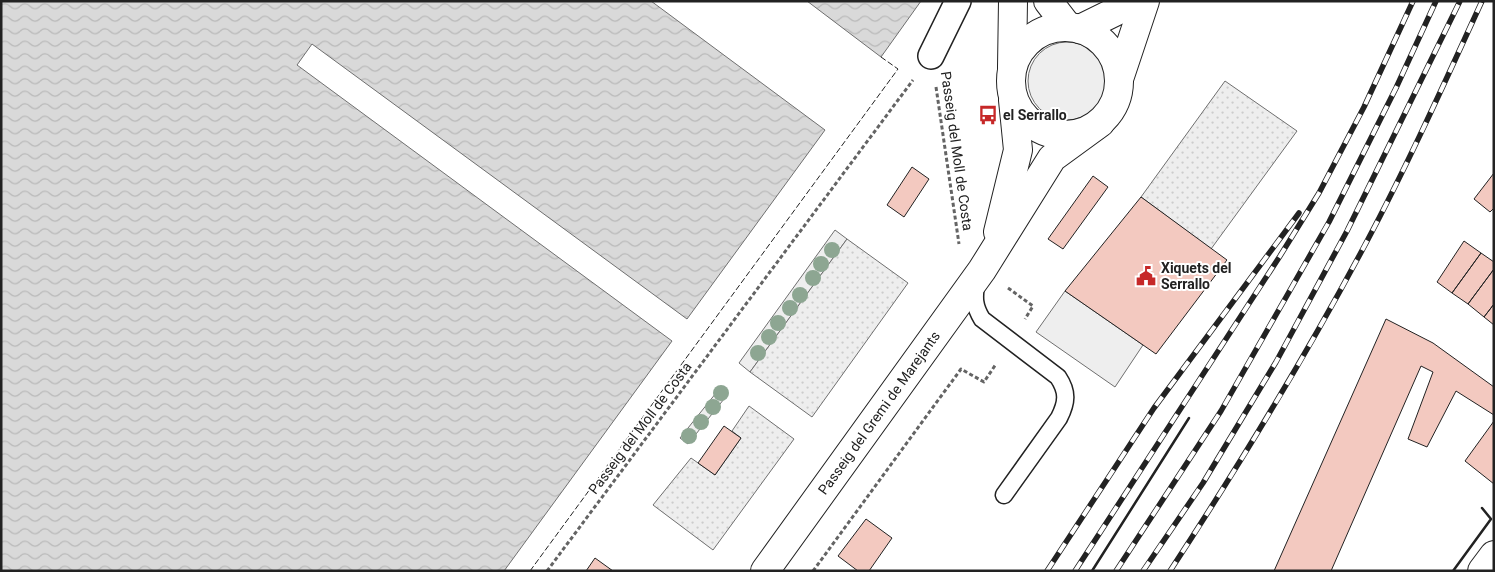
<svg xmlns="http://www.w3.org/2000/svg" width="1495" height="572" font-family="Roboto,sans-serif">
  <defs>
    <pattern id="park-dots" width="8" height="8" patternUnits="userSpaceOnUse" patternTransform="scale(1.25)"><rect width="8" height="8" fill="#eee"/><path d="M2 2h.1M6 6h.1" fill="none" stroke="#ccc" stroke-width="1.8" stroke-linecap="round"/></pattern>
    <pattern id="water-waves" width="16" height="10" patternUnits="userSpaceOnUse" patternTransform="scale(1.25)"><rect width="16" height="10" fill="#d9d9d9"/><path d="M0 5q4-4 8 0t8 0" fill="none" stroke="#bababa"/></pattern>
  </defs>
  <rect width="100%" height="100%" fill="#fff"/>
  <path fill="#eee" stroke="#6f6f6f" d="M1028 81a39 39 0 1 1 78 0a39 39 0 1 1-78 0Z
    M835,230L847,239L750,372L739,363Z
    M1065,291L1143,345L1115,387L1036,332Z
    M720,388L728,394L688,444L680,438Z"/>
  <path fill="url(#park-dots)" stroke="#6f6f6f" d="M1225,81L1297,131L1211,249L1141,197Z
    M847,239L908,283L812,417L750,372Z
    M749,406L794,439L713,550L653,505L691,458L715,475L741,438L732,431Z"/>
  <path fill="url(#water-waves)" stroke="#6f6f6f" d="M1,1H651L825,130L687,319L312,44L297,65L672,341L504,571H1Z
    M807,1H921L881,57Z"/>
  <path fill="#f3c9c0" stroke="#222" d="M912,167L929,179L904,217L887,205Z
    M1494,173V208L1490,212L1474,199Z
    M1093,176L1108,187L1063,249L1048,239Z
    M1141,197L1227,260L1156,354L1065,291Z
    M1464,241L1481,253L1452,293L1437,282Z
    M1481,253L1494,262V269L1468,304L1452,293Z
    M1494,269V304L1484,317L1468,304Z
    M1494,304V325L1484,317Z
    M1386,319L1433,343L1494,387V415L1456,391L1427,447L1408,439L1433,372L1421,366L1331,571H1274Z
    M1494,421V484L1465,461Z
    M724,426L741,438L715,475L698,463Z
    M866,519L892,538L869,571H858L838,556Z
    M595,558L613,571H586Z"/>
  <g fill="none" stroke-linecap="round" stroke-linejoin="round">
    <defs>
      <path id="service" d="M976,283C974,298 974,306 982,319L1058,377C1068,392 1067,402 1059,418L1004,495"/>
      <path id="pedestrian" d="M931,56L958,1"/>
      <g id="minor">
        <path d="M1048,1L1068,27"/>
        <circle cx="1065" cy="81" r="54"/>
        <path d="M1080,29L1137,1"/>
        <path d="M1012,67L1013,1"/>
        <path d="M1120,76L1145,1"/>
        <path d="M998,232L1018,150L1013,100"/>
        <path id="s1" d="M765,571L982,270L1052,158L1100,123"/>
        <path d="M1482,571L1494,555"/>
      </g>
    </defs>
    <use href="#service" stroke="#222" stroke-width="19"/>
    <use href="#pedestrian" stroke="#222" stroke-width="28"/>
    <use href="#minor" stroke="#222" stroke-width="30"/>
    <path stroke="#646464" stroke-width="3" stroke-dasharray="4 2.5" stroke-linecap="butt" d="M936,87L959,244
      M1008,288L1033,306L1025,319
      M547,571L913,80
      M813,571L961,369L984,382L996,364"/>
    <use href="#service" stroke="#fff" stroke-width="16"/>
    <use href="#pedestrian" stroke="#fff" stroke-width="25"/>
    <use href="#minor" stroke="#fff" stroke-width="28"/>
    <defs>
      <path id="rail" d="M1047,571L1154,408L1299,213
        M1075,571L1280,256L1319,193L1364,107L1413,1
        M1116,571L1221,411L1329,222L1396,88L1436,1
        M1143,571L1203,483L1276,362L1347,231L1460,1
        M1170,571C1240,464 1306,356 1366,243C1408,164 1445,82 1482,1"/>
    </defs>
    <use href="#rail" stroke="#222" stroke-width="5.5"/>
    <use href="#rail" stroke="#fff" stroke-width="4" stroke-dasharray="11" stroke-linecap="butt"/>
    <path stroke="#222" stroke-width="1" stroke-dasharray="6 2.5" stroke-linecap="butt" d="M530,571L898,69L881,57"/>
    <path stroke="#222" stroke-width="2.5" d="M1092,571L1189,418
      M1453,571L1491,519L1482,508"/>
  </g>
  <g fill="#8da692">
    <circle cx="832" cy="250" r="8"/>
    <circle cx="821" cy="264" r="8"/>
    <circle cx="813" cy="278" r="8"/>
    <circle cx="800" cy="295" r="8"/>
    <circle cx="790" cy="308" r="8"/>
    <circle cx="778" cy="323" r="8"/>
    <circle cx="769" cy="337" r="8"/>
    <circle cx="758" cy="353" r="8"/>
    <circle cx="721" cy="393" r="8"/>
    <circle cx="713" cy="407" r="8"/>
    <circle cx="701" cy="422" r="8"/>
    <circle cx="689" cy="436" r="8"/>
  </g>
  <defs>
    <symbol id="bus-bare" viewBox="-9 -9 18 18"><path d="M-5-6H5V4H4V6H2V4H-2V6H-4V4H-5ZM-3.5-4V0h7V-4ZM-3.5 1.2v1.5H-2V1.2ZM2 1.2v1.5H3.5V1.2Z" fill="#c62828" stroke="#fff" stroke-width="2.5" paint-order="stroke"/></symbol>
    <symbol id="civic-bare" viewBox="-9 -9 18 18"><path d="M-.6-6.5H3V-4.5H.6V-3L4-1V1h2V6H-6V1h2V-1L-.6-3ZM-1.2 2.5V6h2.4V2.5Z" fill="#c62828" stroke="#fff" stroke-width="2.5" paint-order="stroke"/></symbol>
  </defs>
  <g fill-rule="evenodd">
    <use href="#bus-bare" x="974" y="101" width="28" height="28"/>
    <use href="#civic-bare" x="1132" y="262" width="28" height="28"/>
  </g>
  <g text-anchor="middle" stroke-width="4" stroke-linejoin="round" paint-order="stroke">
    <g font-size="14" font-weight="bold" fill="#222" stroke="#fff" text-anchor="start">
      <text x="1003" y="120">el Serrallo</text>
      <text x="1161" y="273">Xiquets del<tspan x="1161" dy="16">Serrallo</tspan></text>
    </g>
    <g font-size="14" fill="#222" stroke="#fff">
      <text transform="translate(957 151) rotate(82)" y="5">Passeig del Moll de Costa</text>
      <text dy="5" stroke="none"><textPath href="#s1" startOffset="195">Passeig del Gremi de Marejants</textPath></text>
      <text transform="translate(640 428) rotate(-53)" y="5">Passeig del Moll de Costa</text>
    </g>
  </g>
  <rect width="1495" height="572" fill="none" stroke="#222222" stroke-width="5"/>
</svg>
